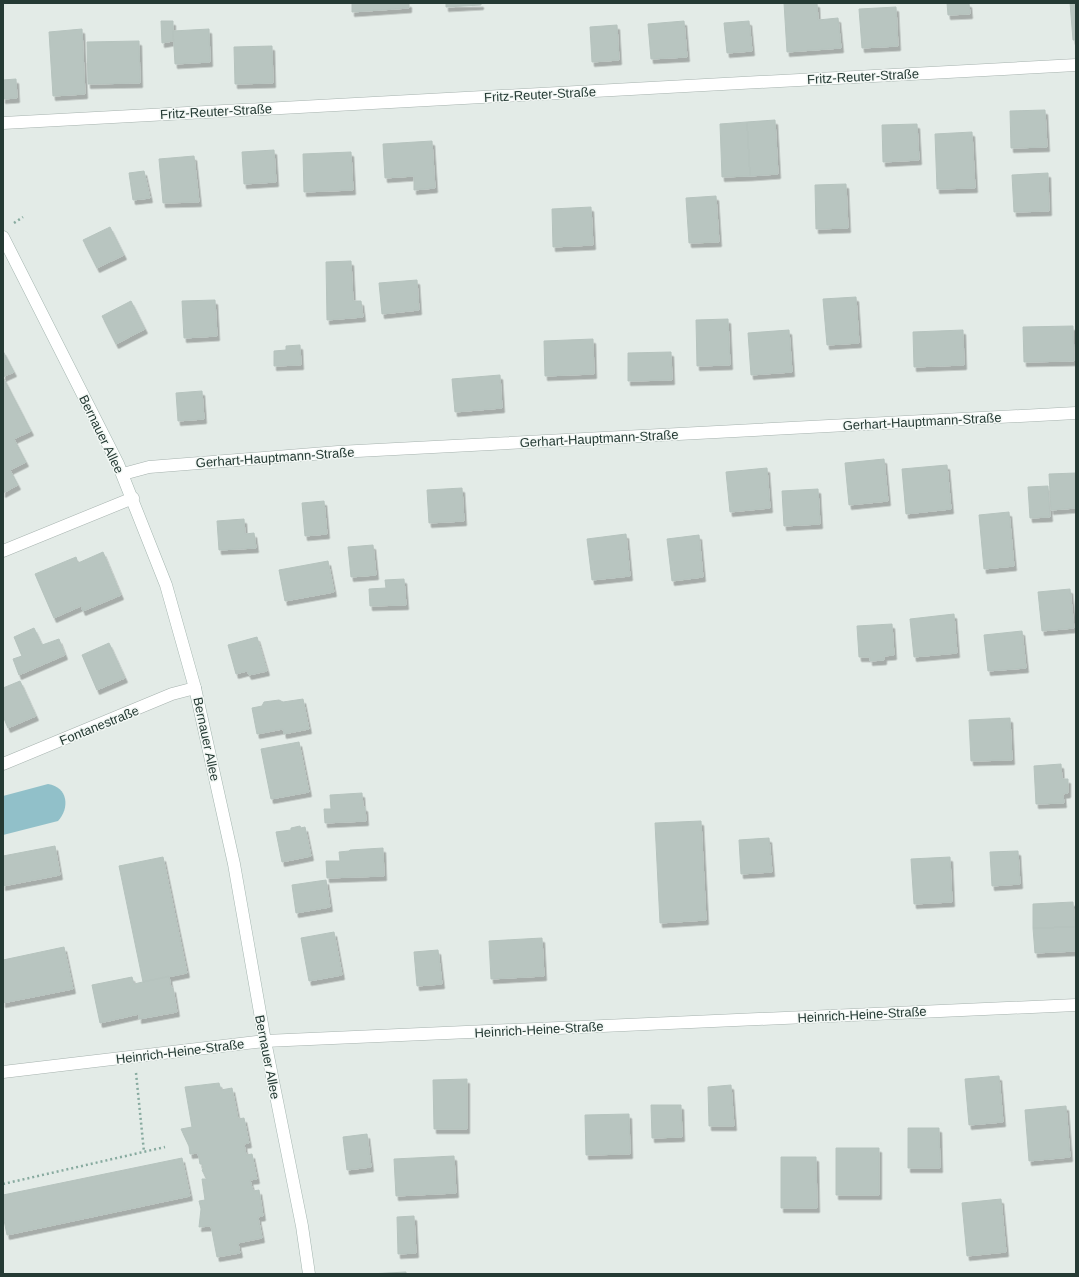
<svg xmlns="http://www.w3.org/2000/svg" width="1079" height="1277" font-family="Helvetica,sans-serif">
  <defs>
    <filter id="shadow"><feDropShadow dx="2.5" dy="4.5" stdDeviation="0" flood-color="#0004"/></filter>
  </defs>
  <rect width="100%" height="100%" fill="#e3ebe7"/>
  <path fill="#91c0c9" d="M48,784C68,787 70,808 58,821L3,835V796Z"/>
  <path fill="#b8c5c0" stroke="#b6c3be" filter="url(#shadow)" d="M352,3H409V8L352,12Z
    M446,3H481V5L446,7Z
    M784,3H817L818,20L838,18L841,48L787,52Z
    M947,3H969L970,14L948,15Z
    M1070,3H1076V40H1073Z
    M896,7L898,46L862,48L859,9Z
    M161,21H173V41L162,43Z
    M684,21L687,57L651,59L648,24Z
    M749,21L752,51L727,53L724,23Z
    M617,25L619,60L592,62L590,27Z
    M82,29L85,94L53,96L49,32Z
    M209,29L210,62L175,64L173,31Z
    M139,41L140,83L88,84L87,42Z
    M272,46L273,83L235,84L234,47Z
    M16,79L17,98L3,99V80Z
    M1045,110L1047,147L1011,148L1010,111Z
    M775,120L778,174L750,176L747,122Z
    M747,122L750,176L722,177L720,124Z
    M917,124L919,160L883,162L882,125Z
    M972,132L975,188L937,189L935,134Z
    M432,141L435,188L414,190V176L385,178L383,144Z
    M274,150L276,182L244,184L242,152Z
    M351,152L353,190L304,192L303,154Z
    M194,156L199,202L163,203L159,159Z
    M144,171L150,198L133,200L129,173Z
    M1048,173L1049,211L1014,212L1012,175Z
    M846,184L848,228L816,229L815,185Z
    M716,196L719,242L689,243L686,198Z
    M591,207L593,245L553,247L552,209Z
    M110,227L124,255L97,268L83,240Z
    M351,261L353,301H361L363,317L327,320L326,262Z
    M417,280L419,310L382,314L379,283Z
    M856,297L859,343L827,345L823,299Z
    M215,300L217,336L184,338L182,301Z
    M131,301L145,329L116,344L102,316Z
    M728,319L730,365L697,366L696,320Z
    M1073,326L1074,361L1024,362L1023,327Z
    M789,330L792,372L751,375L748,333Z
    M963,330L964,365L914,367L913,332Z
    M593,339L594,374L545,376L544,341Z
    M300,345L301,365L274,366V351L286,350V346Z
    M3,351L14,372L3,377L31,431L14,439L26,462L10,470L18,485L3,493Z
    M671,352L672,380L628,381V353Z
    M500,375L502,408L455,412L452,379Z
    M202,391L204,419L178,421L176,393Z
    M884,459L888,501L849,505L845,463Z
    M947,465L951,509L906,514L902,469Z
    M767,468L770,508L730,512L726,472Z
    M1076,473V508L1051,510L1049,474Z
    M1048,486L1050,517L1030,518L1028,487Z
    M462,488L464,521L429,523L427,490Z
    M818,489L820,524L784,526L782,491Z
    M324,501L327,534L305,536L302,503Z
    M1009,512L1014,566L984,569L979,515Z
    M244,519L245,534L254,533L256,548L219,550L217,521Z
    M626,534L630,576L592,580L587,539Z
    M699,535L703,577L672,581L667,539Z
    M373,545L376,575L351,577L348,547Z
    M103,552L121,595L83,611L81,606L54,618L35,574L76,557L78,563Z
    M328,561L334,592L285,601L279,570Z
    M404,579L406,605L370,606L369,589L386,588L385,580Z
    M1070,589L1074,628L1042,631L1038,592Z
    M954,614L957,653L914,657L910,619Z
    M892,624L894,655L884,656V660L870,661V657H859L857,626Z
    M34,628L42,645L59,639L65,655L19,675L13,659L22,656L14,637Z
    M1022,631L1026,668L988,671L984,635Z
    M257,637L267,671L249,675L247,671L236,674L228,645Z
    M109,643L125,678L97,690L82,655Z
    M20,681L36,716L8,728L3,716V688Z
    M303,699L309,729L284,734L283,729L257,734L252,708L262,706L264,702L279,700L283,702Z
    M1010,718L1012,760L971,761L969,720Z
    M299,742L309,792L271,799L261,749Z
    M1061,764L1062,779H1068V793L1063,794L1064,803L1036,804L1034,766Z
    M362,793L363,807H365L366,821L325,823L324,809H331L330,795Z
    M701,821L706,920L660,923L655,823Z
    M300,826L301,828L305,827L311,856L282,862L276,832L291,830V828Z
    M769,838L772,872L741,874L739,840Z
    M55,846L60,875L3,886V856Z
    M383,848L384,876L327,878L326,861H340L339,852L349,851L350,850Z
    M1018,851L1020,884L992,886L990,852Z
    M163,857L187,973L143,982L119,866Z
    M950,857L952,902L914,904L911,859Z
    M326,880L330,907L296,913L292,885Z
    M1073,902L1075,927L1033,928V904Z
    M1075,927L1076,951L1035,953L1033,928Z
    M334,932L342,975L309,981L301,938Z
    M542,938L544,976L491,979L489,941Z
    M64,947L73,989L3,1003V960Z
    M438,950L442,984L417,986L414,952Z
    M169,976L171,988H173L177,1012L139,1019V1014L100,1023L92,985L132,977L134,984Z
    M999,1076L1003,1122L969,1125L965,1079Z
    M467,1079V1129H434L433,1080Z
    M219,1083L221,1090L232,1088L238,1119L244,1118L249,1143L244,1144L246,1155L252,1154L257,1179L250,1180L253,1191L259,1190L263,1216L258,1217L262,1238L238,1243L240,1253L217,1257L211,1226L199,1227L201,1209L199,1201L205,1200L202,1179H207V1178H206L202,1170L203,1169L202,1164H200L198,1153L190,1154L189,1146L181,1129L192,1127L185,1087Z
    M731,1085L734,1126H709L708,1087Z
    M651,1105H681L682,1137L652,1138Z
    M1066,1106L1070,1157L1029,1161L1025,1110Z
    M629,1114L630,1154L586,1155L585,1115Z
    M908,1128H939L940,1168H908Z
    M367,1134L371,1167L347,1170L343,1137Z
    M836,1148H879V1195H836Z
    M454,1156L456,1193L396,1196L394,1159Z
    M781,1157H816L817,1208H781Z
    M182,1158L190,1196L7,1235L3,1215V1195Z
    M1001,1199L1006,1252L967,1256L962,1203Z
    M414,1216L416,1253L398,1254L397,1217Z
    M406,1272V1274H369Z"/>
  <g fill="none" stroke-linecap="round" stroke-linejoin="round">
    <defs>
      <path id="minor" d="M3,123L1076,65
        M123,474L149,467L338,452L1076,413
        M3,551L133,498
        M3,764L172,694L195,688
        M3,1072L265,1041L1076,1005"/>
      <path id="secondary" d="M3,237L118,464L166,585L195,688L234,864L265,1041L302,1226L309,1274"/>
    </defs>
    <use href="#minor" stroke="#a6b2ae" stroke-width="13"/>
    <use href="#secondary" stroke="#a3b5af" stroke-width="13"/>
    <path stroke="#87aa9f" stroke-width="2.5" stroke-dasharray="2 3" stroke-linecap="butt" d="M14,223L23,217
      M136,1073L144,1152
      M3,1184L165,1147"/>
    <use href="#minor" stroke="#fff" stroke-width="12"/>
    <use href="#secondary" stroke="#fff" stroke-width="12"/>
  </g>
  <g text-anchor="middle" stroke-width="3" stroke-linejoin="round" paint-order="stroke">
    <g font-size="13" fill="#253a34" stroke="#f3f8f5">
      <text transform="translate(863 76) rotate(-3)" y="5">Fritz-Reuter-Straße</text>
      <text transform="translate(540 94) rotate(-3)" y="5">Fritz-Reuter-Straße</text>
      <text transform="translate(216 111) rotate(-3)" y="5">Fritz-Reuter-Straße</text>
      <text transform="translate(922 421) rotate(-3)" y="5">Gerhart-Hauptmann-Straße</text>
      <text transform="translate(102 434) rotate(64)" y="5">Bernauer Allee</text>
      <text transform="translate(599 438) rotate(-3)" y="5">Gerhart-Hauptmann-Straße</text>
      <text transform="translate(275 457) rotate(-4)" y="5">Gerhart-Hauptmann-Straße</text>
      <text transform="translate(99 725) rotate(-22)" y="5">Fontanestraße</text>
      <text transform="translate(207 739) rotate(78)" y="5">Bernauer Allee</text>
      <text transform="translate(862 1014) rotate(-3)" y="5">Heinrich-Heine-Straße</text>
      <text transform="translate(539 1029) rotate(-3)" y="5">Heinrich-Heine-Straße</text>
      <text transform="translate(180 1051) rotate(-7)" y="5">Heinrich-Heine-Straße</text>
      <text transform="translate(268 1057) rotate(79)" y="5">Bernauer Allee</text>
    </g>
  </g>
  <rect width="1079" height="1277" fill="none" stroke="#253a34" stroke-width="8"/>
</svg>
